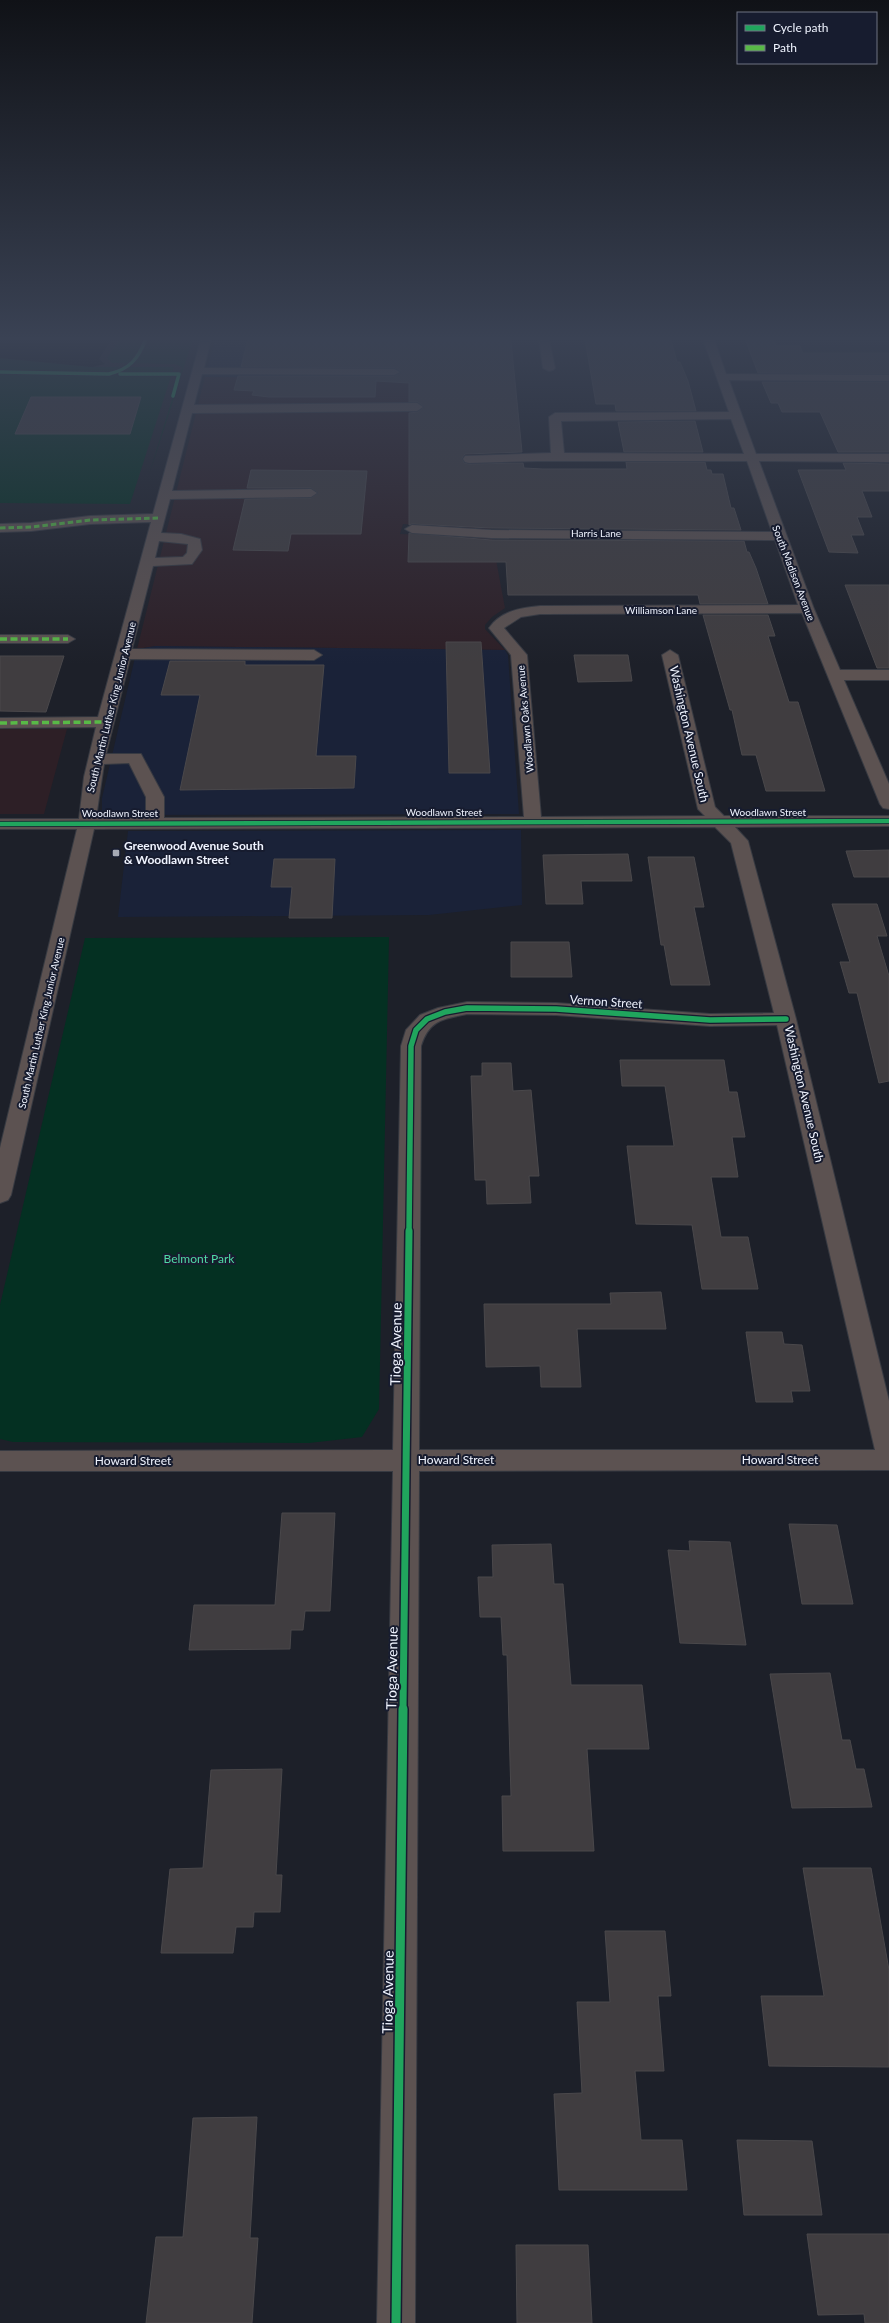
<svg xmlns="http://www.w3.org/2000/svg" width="889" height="2323" font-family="Lato,sans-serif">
  <rect width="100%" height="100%" fill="#1d2029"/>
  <path fill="#2d1f26" d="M205,377L479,379L485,454L459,455L460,463L486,462L488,487L482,488L490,529L403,524L400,534L492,538L505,608L492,617L485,625V629L505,650L156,646L137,649Z
    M0,729H67L44,814H0Z"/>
  <path fill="#1a2238" d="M215,339H478L482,362L479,379L205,377Z
    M156,646L505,650L508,655L519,814L102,815V798L137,649Z
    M521,830L522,905L429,915L118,917L128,831Z"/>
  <path fill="#043022" d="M120,339H193L149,475L182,367L175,364L112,363L107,358Z
    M0,358L92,367H174L130,504L0,503Z
    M389,937L379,1409L362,1437L309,1443L13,1442L0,1439V1305L85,938Z"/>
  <path fill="#040c12" d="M0,339H112L99,359L105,364L92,367L0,358Z"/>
  <path fill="#403d40" stroke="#4a484b" d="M248,339L511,341L522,452L465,454L462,458L464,463L469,464L523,463L524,468L543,469H627L626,462H705L707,470H711L712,474H723L731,508H734L741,530L491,528L412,524L409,525V413L418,412L424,407L418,402H409V383L376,381L375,397H269L252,395L254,391L234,390L238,376H394L401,371L394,368L241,367Z
    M585,339L671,340L677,362H680L688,381L696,411H616L615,404H596Z
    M745,339H773L776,346H800L803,353H889V374L758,373Z
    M762,382H889V452H838L820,412H782L778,403H771Z
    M31,397H141L130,434H15Z
    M695,421L703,452H624L618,422Z
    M843,463L889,464V491H862L872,517H857L864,535H851L858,553L829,552L798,470H846Z
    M251,470L367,471L361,534H291L288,551L233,550L245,499L311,498L318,493L311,488H247Z
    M409,533L491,540L744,541L747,552H749L756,568L768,604H700L698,595H508L506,562H408Z
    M845,585H889V668H877Z
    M703,615H768L775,636H768L789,702H798L825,791H766L756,755H742L732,710H730Z
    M446,642H481L490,773H449Z
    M574,655H628L632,681L578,682Z
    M0,656H64L46,712L0,711Z
    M170,661H245V665H324L316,756H356L354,788L180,790L200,695H161Z
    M889,850V877H854L846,851Z
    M628,854L632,881H581L583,904H546L543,855Z
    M648,857H694L704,907H694L710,985H671L664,945H661Z
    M274,859H335L332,918H289L292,887H271Z
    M832,904H877L887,936H877L889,976V1081L879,1083L857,993H849L840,962H850Z
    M511,942H569L572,977H511Z
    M620,1060H724L729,1092H737L745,1137H732L738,1177H711L721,1237H748L758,1289H702L692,1225L636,1224L627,1146H674L665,1086H622Z
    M482,1063H511L513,1091L531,1090L539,1176H529L531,1203L487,1204L486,1180H475L471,1076H482Z
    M661,1292L666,1329H577L581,1387H541L540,1366L486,1367L484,1304H611L610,1293Z
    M746,1332H782L784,1344L802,1345L810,1391H791L793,1402H756Z
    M282,1513H335L330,1611H305L303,1630H291L290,1649L189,1650L194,1605H275Z
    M789,1524L837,1525L853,1604H802Z
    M689,1541L730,1542L746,1645L680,1643L668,1550L690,1551Z
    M551,1544L554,1584H563L571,1685H642L649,1749H587L594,1851H503L502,1796H511L507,1655H503L501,1617H480L478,1577H493L492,1545Z
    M830,1673L842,1740H850L856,1769H864L872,1807L792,1808L770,1674Z
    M282,1769L276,1875H282L280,1912H254L253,1927H236L233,1953H161L170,1869L203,1868L211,1770Z
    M803,1868H871L889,1970V2067L769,2066L761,1996H824Z
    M605,1931H665L671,1996H658L664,2071H635L641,2140H682L687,2190H559L554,2094L582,2093L577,2002H610Z
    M257,2117L250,2238H258L252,2323H146L156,2237H183L193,2118Z
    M737,2140L812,2141L822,2215H744Z
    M807,2234H889V2323H865L864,2314L818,2315Z
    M516,2245H588L592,2323H517Z"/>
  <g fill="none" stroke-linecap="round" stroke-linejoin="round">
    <defs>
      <path id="minor" d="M201,339H211L204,368L394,369L400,372L394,375L202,374L194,405L417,403L423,407L417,411L192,413L172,491L311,489L317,493L311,497L170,499L161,533L181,534L200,539L202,550L192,564L153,566L132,649L314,650L322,655L314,660L130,659L106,754H141L164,797V818L524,817L511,655L489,628C501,611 520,608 540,606L798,605L775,540L491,538L412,533L405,529L412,525L491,530L772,532L747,461H538L469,463L465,462L463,459L465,456L551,453L549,417L555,413L729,412L703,339H714L726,374L889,375V381L729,380L756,454H889V462L759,461L814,609L840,670H889V680H844L889,784V809L883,808L880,804L802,613L540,614L521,617L504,628L527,655L541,817L705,816L698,809L662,655L670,650L678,655L715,807L724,816H889V826L735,827L748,841L796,1019L889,1401V1470L419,1471L415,2323H377L393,1471H0V1451L393,1450L401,1046L406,1030L420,1015L438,1008L467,1002L556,1003L710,1014L774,1013L731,843L715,827L94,829L11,1195L8,1200L0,1203V1148L77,829H0V819H79L84,777L96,727L0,728V718L98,717L151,522L90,524L31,531L0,532V524L31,523L90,516L153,514ZM731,419L744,454L564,453L561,421ZM159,541L188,544L187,553L183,557L155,558ZM129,763L146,797V818H96L104,764ZM467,1014L556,1015L710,1026L777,1025L875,1450H419L421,1046C429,1020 443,1019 467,1014Z
        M539,339H549L555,368L553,370L549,371L543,368Z
        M0,635H68L75,639L68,643H0Z"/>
    </defs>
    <use href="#minor" stroke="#373a42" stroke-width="2"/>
    <use href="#minor" fill="#5c5251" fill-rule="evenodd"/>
    <path stroke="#58b947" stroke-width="3" stroke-dasharray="5.5 3" stroke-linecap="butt" d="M0,528L31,527L90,520L158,518"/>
    <path stroke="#58b947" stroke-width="3.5" stroke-dasharray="7 3.5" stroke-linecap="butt" d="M0,639H68
      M0,723L105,722"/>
    <defs>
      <path id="cycleway-far4" d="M0,372L109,374C130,369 138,359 146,339
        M120,374H179L173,396"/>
      <path id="cycleway-far3" d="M0,824L889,821"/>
      <path id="cycleway-far2" d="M409,1232L411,1046L416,1030L427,1019L445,1012L467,1008L556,1009L710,1020L786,1019"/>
      <path id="cycleway-far1" d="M403,1710L409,1231"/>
      <path id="cycleway" d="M396,2323L403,1709"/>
    </defs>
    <use href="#cycleway-far4" stroke="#171c2f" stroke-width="5"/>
    <use href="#cycleway-far3" stroke="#171c2f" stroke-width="6"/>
    <use href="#cycleway-far2" stroke="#171c2f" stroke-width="8"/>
    <use href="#cycleway-far1" stroke="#171c2f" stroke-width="10"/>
    <use href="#cycleway" stroke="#171c2f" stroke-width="12"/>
    <use href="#cycleway-far4" stroke="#20a55d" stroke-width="3.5"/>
    <use href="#cycleway-far3" stroke="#20a55d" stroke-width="4.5"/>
    <use href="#cycleway-far2" stroke="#20a55d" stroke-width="5.5"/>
    <use href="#cycleway-far1" stroke="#20a55d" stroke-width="7"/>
    <use href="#cycleway" stroke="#20a55d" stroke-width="9"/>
  </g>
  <linearGradient id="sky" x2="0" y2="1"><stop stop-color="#101217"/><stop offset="0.51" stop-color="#3a4254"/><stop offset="1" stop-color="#3a4254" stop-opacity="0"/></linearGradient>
  <rect width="889" height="664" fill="url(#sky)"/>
  <rect fill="#a6aab4" stroke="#171c2f" stroke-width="1.5" x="112" y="849" width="8" height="8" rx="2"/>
  <g text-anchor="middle" stroke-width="4" stroke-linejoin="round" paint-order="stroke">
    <g font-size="10" fill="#f0f4ff" stroke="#171c2f">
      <text x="596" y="537">Harris Lane</text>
      <text transform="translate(794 573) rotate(69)" y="4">South Madison Avenue</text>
      <text x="661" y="614">Williamson Lane</text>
      <text transform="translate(111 707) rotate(-76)" y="4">South Martin Luther King Junior Avenue</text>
      <text transform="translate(525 719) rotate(-95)" y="4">Woodlawn Oaks Avenue</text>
      <text x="444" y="816">Woodlawn Street</text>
      <text x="768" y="816">Woodlawn Street</text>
      <text x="120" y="817">Woodlawn Street</text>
      <text transform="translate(41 1023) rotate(-77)" y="4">South Martin Luther King Junior Avenue</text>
    </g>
    <g font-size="12" fill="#f0f4ff" stroke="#171c2f">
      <text transform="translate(689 734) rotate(77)" y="4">Washington Avenue South</text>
      <text transform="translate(606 1002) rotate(4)" y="4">Vernon Street</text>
      <text transform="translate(804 1094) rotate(77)" y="4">Washington Avenue South</text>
      <text x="456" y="1464">Howard Street</text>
      <text x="780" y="1464">Howard Street</text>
      <text x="133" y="1465">Howard Street</text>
    </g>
    <g font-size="12" font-weight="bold" fill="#f0f4ff" stroke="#171c2f" text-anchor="start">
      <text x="124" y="850">Greenwood Avenue South<tspan x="124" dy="14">&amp; Woodlawn Street</tspan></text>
    </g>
    <g font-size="12" fill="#4fdba5" stroke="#171c2f">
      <text x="199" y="1263">Belmont Park</text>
    </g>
    <g font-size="14" fill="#f0f4ff" stroke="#171c2f">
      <text transform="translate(396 1344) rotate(-89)" y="5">Tioga Avenue</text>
      <text transform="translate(392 1668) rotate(-89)" y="5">Tioga Avenue</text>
      <text transform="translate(388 1992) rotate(-89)" y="5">Tioga Avenue</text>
    </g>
  </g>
  <rect x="737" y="12" width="140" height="52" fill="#171c2f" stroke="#6e7282"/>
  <rect x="745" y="25" width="20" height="6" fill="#20a55d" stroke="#6e7282"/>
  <text x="773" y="32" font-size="12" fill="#f0f4ff">Cycle path</text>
  <rect x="745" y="45" width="20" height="6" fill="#58b947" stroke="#6e7282"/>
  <text x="773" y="52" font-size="12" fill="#f0f4ff">Path</text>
</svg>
